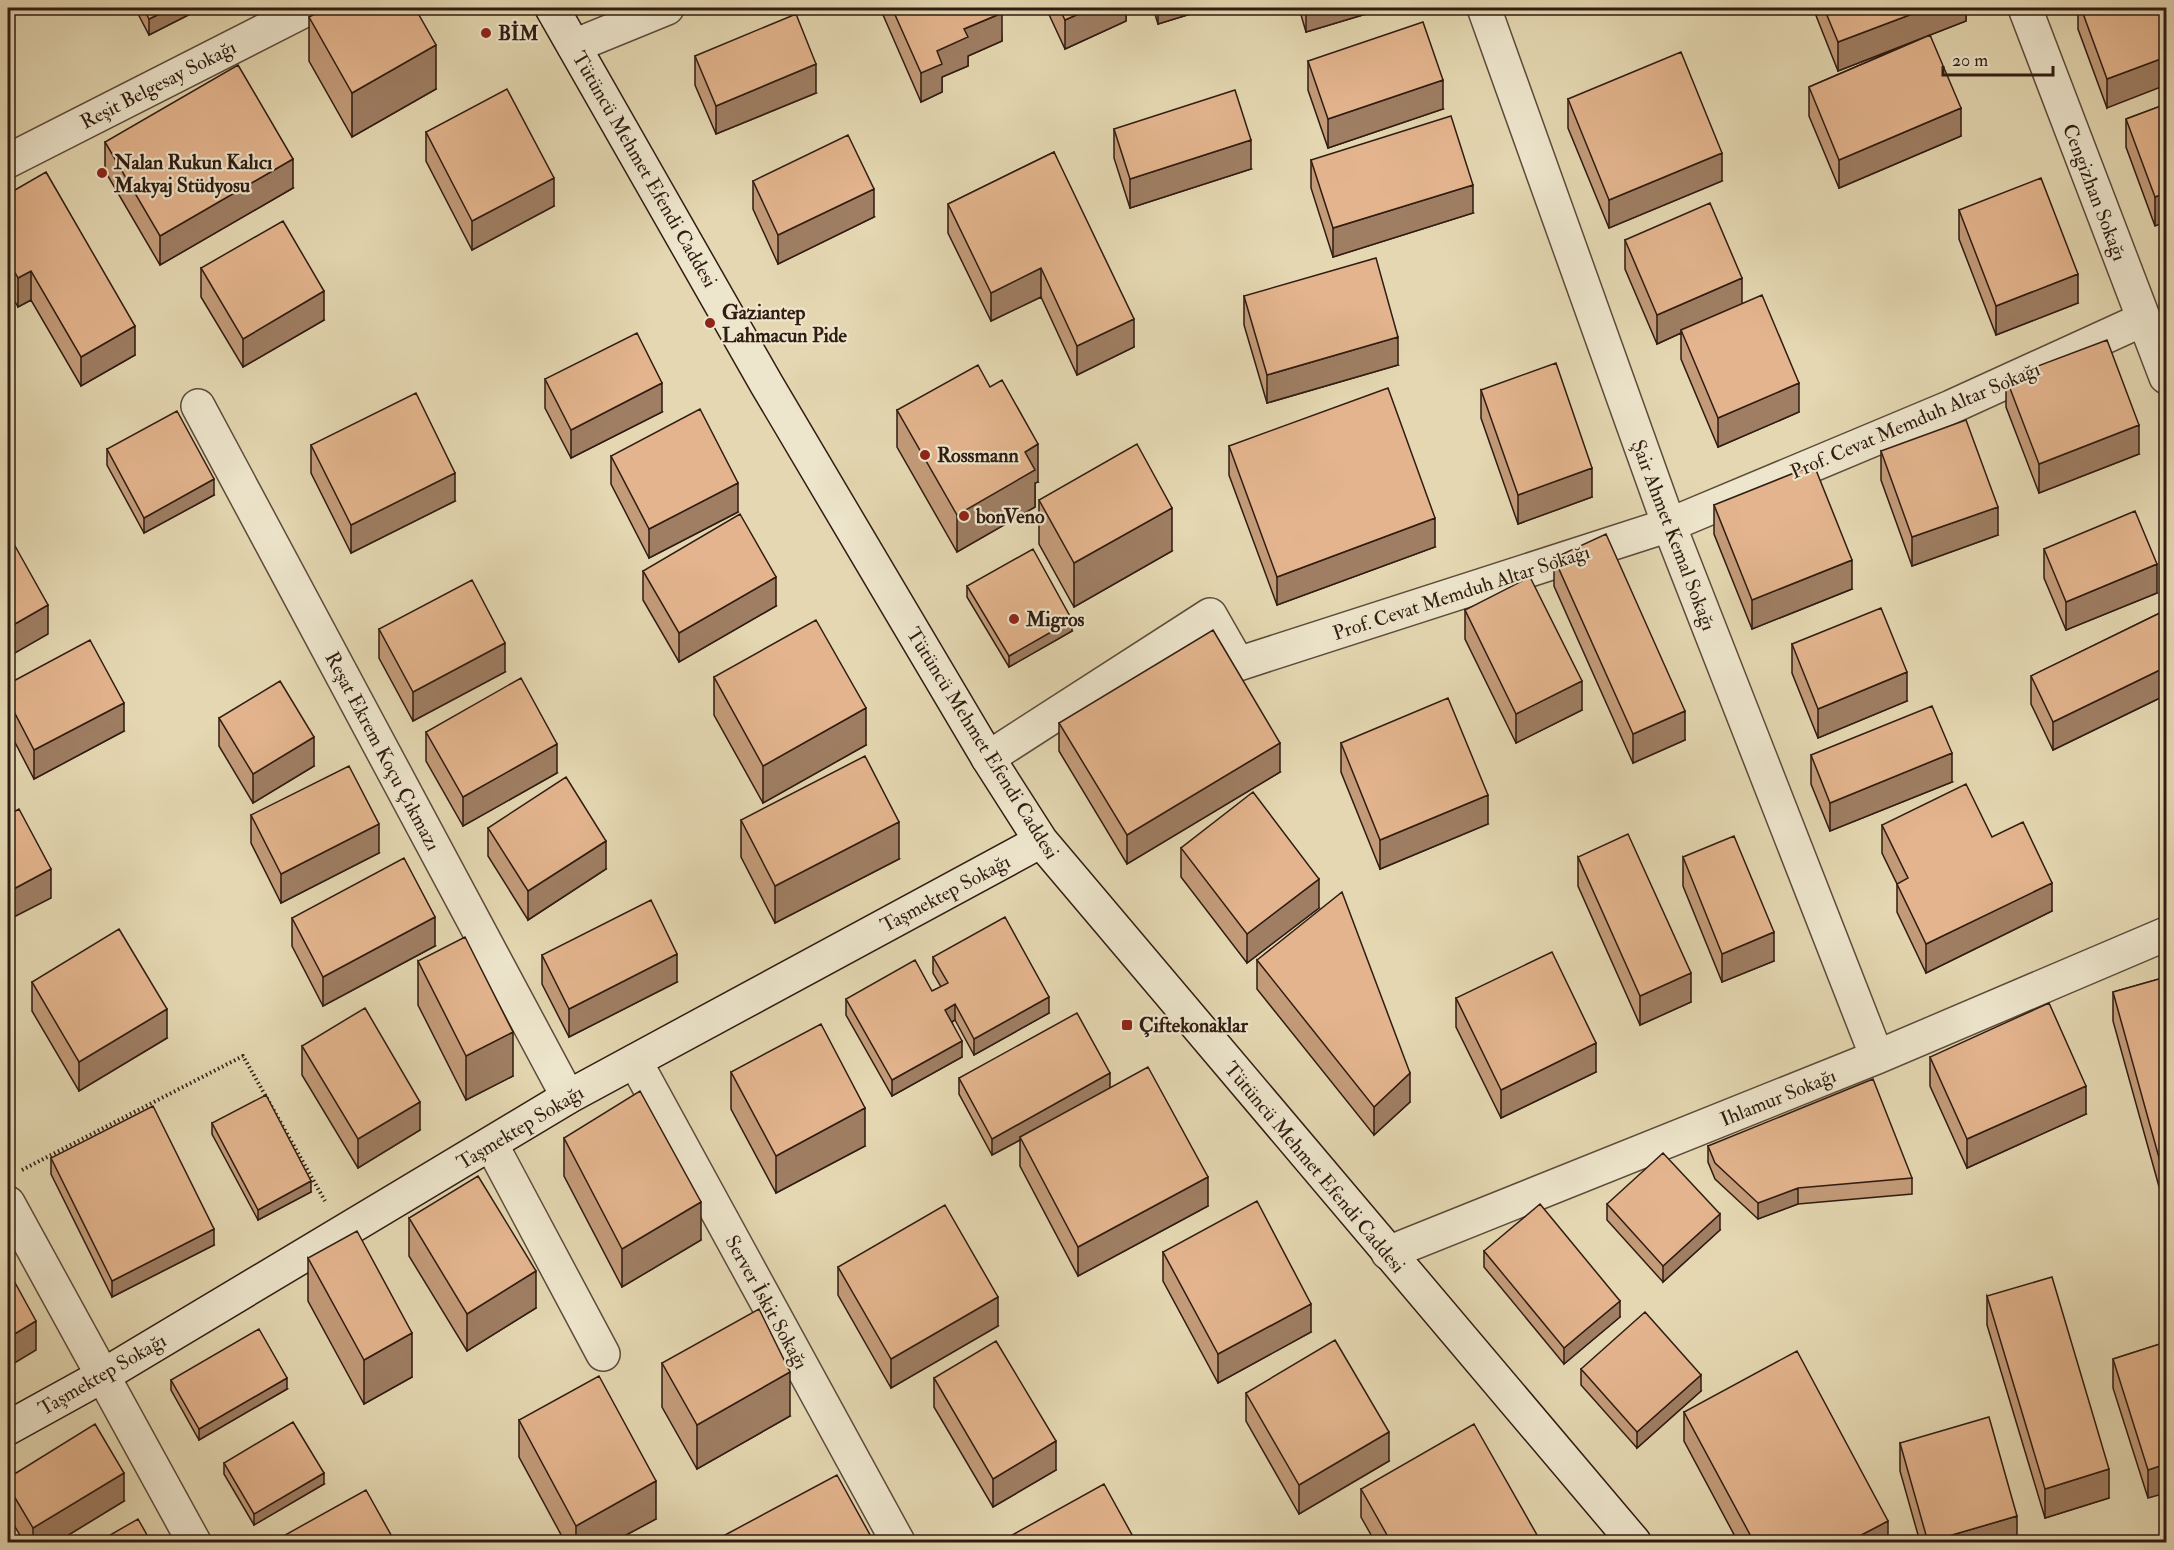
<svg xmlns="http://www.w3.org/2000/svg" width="2174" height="1550" font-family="'IM FELL Double Pica',serif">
  <rect width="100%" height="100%" fill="#e4d7b1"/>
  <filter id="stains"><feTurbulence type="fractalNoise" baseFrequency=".00333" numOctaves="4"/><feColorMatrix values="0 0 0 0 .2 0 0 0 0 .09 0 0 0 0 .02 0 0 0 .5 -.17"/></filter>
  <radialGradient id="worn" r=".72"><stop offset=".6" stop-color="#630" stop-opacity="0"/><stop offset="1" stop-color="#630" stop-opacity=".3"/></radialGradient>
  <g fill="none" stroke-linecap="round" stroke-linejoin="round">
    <defs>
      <path id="street" d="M1484,8L1669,525L1877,1057
        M2025,8L2166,377
        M574,46L667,8
        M8,161L309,8
        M198,406L568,1097
        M988,758L1210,615L1238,664L1669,525L1951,407L2144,319
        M635,1061L898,1542
        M491,1144L603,1354
        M8,1203L194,1542
        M1388,1253L1877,1057L2166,934"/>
      <path id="secondary" d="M552,8L767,385L988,758L1041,841L1634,1542
        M8,1428L104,1375L568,1097L1041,841"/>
    </defs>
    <use href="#street" stroke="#5d4b3a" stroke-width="36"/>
    <use href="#secondary" stroke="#301c12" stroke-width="36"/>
    <path stroke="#301c12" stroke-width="4" stroke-dasharray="1.5 3" stroke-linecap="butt" d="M22,1170L243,1056L325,1201"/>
    <use href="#street" stroke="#ede5cc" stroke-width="33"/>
    <use href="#secondary" stroke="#ede5cc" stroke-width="33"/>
  </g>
  <path fill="#c39b79" stroke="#301c12" stroke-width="1.5" d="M135,8H202L149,35Z
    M880,8H1000L1002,41L968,56V66L942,77V92L921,102Z
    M1046,8H1126V21L1065,49Z
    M1153,8H1210L1158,24Z
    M1299,8H1386L1306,32Z
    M1813,8H1966V21L1930,35L1961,136L1839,188L1809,116V87L1920,39L1838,71Z
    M2078,8H2166L2107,108L2078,29Z
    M309,17L436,89L352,137L309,61Z
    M695,56L816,93L716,134L695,85Z
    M1308,61L1443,109L1328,148L1308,90Z
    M1568,99L1722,181L1609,228L1568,128Z
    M2166,104L2155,226L2126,147V119Z
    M1114,129L1251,169L1130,208L1114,158Z
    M426,132L554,206L472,250L426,161Z
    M105,142L293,188L160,265L105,171Z
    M1054,152L1134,347L1077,375L1041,297L991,321L948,233V204Z
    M1311,160L1473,213L1333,257L1311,188Z
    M753,181L874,217L778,264L753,209Z
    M8,194L135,355L81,386L31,300L18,307L8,289Z
    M1959,210L2078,303L1996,335L1959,239Z
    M1625,240L1742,304L1799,412L1718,447L1681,359V333L1657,344L1625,269Z
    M201,268L324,320L243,367L201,297Z
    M1244,296L1398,365L1267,403L1244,325Z
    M2006,378L2139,454L2039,493L2006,407Z
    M545,379L662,412L571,458L545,408Z
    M1481,390L1592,497L1518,524L1481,418Z
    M897,410L1038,482L1035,483V507L957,552L897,447Z
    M311,445L455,501L351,553L311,473Z
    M1229,446L1435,547L1277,605L1229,475Z
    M107,449L214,495L144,533L107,465Z
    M1881,451L1998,535L1912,566L1881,480Z
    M611,456L738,512L649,558L611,484Z
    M1039,500L1172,551L1074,607L1039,544Z
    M1714,505L1852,589L1752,629L1714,534Z
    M2044,549L2157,593L2066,630L2044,578Z
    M1554,558L1685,740L1633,763L1554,586Z
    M643,571L776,606L679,662L643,600Z
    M967,586L1072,631L1009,667L967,597Z
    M1465,610L1582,710L1516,743L1465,639Z
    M2166,610V703L2164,696L2053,750L2031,704V676Z
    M379,629L505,672L413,721L379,658Z
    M1792,644L1907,701L1818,738L1792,673Z
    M714,677L866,745L763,803L714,715Z
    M8,684L124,731L34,779L8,729Z
    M219,718L314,766L253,803L219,746Z
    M1059,723L1280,772L1127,864L1059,751Z
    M426,732L557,773L463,826L426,761Z
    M1341,743L1488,824L1380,869L1341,772Z
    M1811,755L1952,782L1830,831L1811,784Z
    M251,815L379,853L281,903L251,843Z
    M741,820L899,859L775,923L741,857Z
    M1882,825L1992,837L2052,911L1926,973L1897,912V884L1882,853Z
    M488,828L606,869L528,920L488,856Z
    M1181,848L1319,908L1247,963L1181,877Z
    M1578,857L1691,1002L1640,1025L1578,886Z
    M1683,857L1774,961L1722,982L1683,886Z
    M292,918L435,946L323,1006L292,946Z
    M542,955L677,982L569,1037L542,984Z
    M933,957L1049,1013L974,1055L955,1020L952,1022L962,1057L892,1096L846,1015V999L932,991L941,987L933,973Z
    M1257,960L1410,1102L1374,1135L1257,989Z
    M418,961L513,1076L466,1100L418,1005Z
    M2166,977V1200L2163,1201L2113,1021V992Z
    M32,982L167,1038L79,1091L32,1011Z
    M1456,998L1596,1072L1501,1118L1456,1027Z
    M302,1046L420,1130L358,1168L302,1075Z
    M1930,1057L2086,1114L1967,1168L1930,1086Z
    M731,1072L865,1146L776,1193L731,1109Z
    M959,1078L1110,1088L1208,1206L1078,1276L1020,1166V1140L992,1155L959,1094Z
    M212,1123L311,1192L258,1220L212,1134Z
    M564,1138L701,1240L622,1287L564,1176Z
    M1708,1146L1912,1178V1194L1798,1204L1758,1219L1715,1179L1708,1162Z
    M51,1158L214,1245L112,1297L51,1174Z
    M1607,1204L1720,1230L1663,1282L1607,1220Z
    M409,1218L536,1308L467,1351L409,1256Z
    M1484,1251L1620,1317L1564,1364L1484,1267Z
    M1163,1252L1311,1332L1218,1383L1163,1281Z
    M308,1258L412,1377L364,1404L308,1301Z
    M838,1267L998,1326L891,1388L838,1295Z
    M1987,1296L2109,1498L2045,1518L1987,1325Z
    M2166,1342L2148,1498L2113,1388V1359Z
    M662,1363L790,1416L697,1469L662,1407Z
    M1581,1369L1701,1391L1637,1448L1581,1385Z
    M934,1378L1056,1470L993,1507L934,1407Z
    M171,1380L287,1389L199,1440L171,1390Z
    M1246,1393L1389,1461L1299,1514L1246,1421Z
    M1684,1412L1888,1542H1738L1684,1441Z
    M519,1420L656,1519L613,1542H565L519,1457Z
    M1900,1443L2017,1542H1920L1900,1471Z
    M224,1463L324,1484L254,1525L224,1474Z
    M8,1478L124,1501L57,1542H24L8,1515Z
    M1361,1489L1541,1542H1375L1361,1517Z"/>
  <path fill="#9f7e63" stroke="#301c12" stroke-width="1.5" d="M172,8H202L149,35V19Z
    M1092,8H1126V21L1065,49V20Z
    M1158,8H1210L1158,24Z
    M1306,8H1386L1306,32Z
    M1928,8H1966V21L1838,71V42Z
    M1002,13V41L968,56V66L942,77V92L921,102V73L937,51L964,29Z
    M436,45V89L352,137V93Z
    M2166,57V85L2107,108V79Z
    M816,64V93L716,134V106Z
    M1443,80V109L1328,148V119Z
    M1961,108V136L1839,188V160Z
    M1251,140V169L1130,208V179Z
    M1722,153V181L1609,228V200Z
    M293,159V188L160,265V236Z
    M554,178V206L472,250V221Z
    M1473,185V213L1333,257V228Z
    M874,189V217L778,264V235Z
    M2166,193V222L2155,226V197Z
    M1041,268V297L991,321V293Z
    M31,271V300L18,307V278Z
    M2078,274V303L1996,335V306Z
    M1742,278V307L1681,330V333L1657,344V315Z
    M324,291V320L243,367V339Z
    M1134,319V347L1077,375V346Z
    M135,326V355L81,386V357Z
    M1398,337V365L1267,403V375Z
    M662,383V412L571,458V430Z
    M1799,383V412L1718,447V418Z
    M2139,425V454L2039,493V464Z
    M1038,444V482L1035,483V507L957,552V515L1025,452Z
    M1592,468V497L1518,524V495Z
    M455,473V501L351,553V525Z
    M214,479V495L144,533V518Z
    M738,483V512L649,558V529Z
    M1998,507V535L1912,566V537Z
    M1172,508V551L1074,607V563Z
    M1435,518V547L1277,605V577Z
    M1852,560V589L1752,629V600Z
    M2157,564V593L2066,630V602Z
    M776,577V606L679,662V633Z
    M48,605V634L8,657V628Z
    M1072,620V631L1009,667V656Z
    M505,643V672L413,721V692Z
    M2166,667V674L2164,668V696L2053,750V722Z
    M1907,672V701L1818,738V709Z
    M1582,681V710L1516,743V714Z
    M124,703V731L34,779V750Z
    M866,708V745L763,803V766Z
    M1685,711V740L1633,763V734Z
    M314,737V766L253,803V774Z
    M1280,743V772L1127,864V835Z
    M557,744V773L463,826V797Z
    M1952,753V782L1830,831V803Z
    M1488,795V824L1380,869V840Z
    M899,822V859L775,923V886Z
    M379,824V853L281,903V874Z
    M606,841V869L528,920V891Z
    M51,869V898L8,920V892Z
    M1319,879V908L1247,963V934Z
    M2052,883V911L1926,973V944Z
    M435,917V946L323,1006V977Z
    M1774,932V961L1722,982V954Z
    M677,954V982L569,1037V1009Z
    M1691,973V1002L1640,1025V996Z
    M1049,997V1013L974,1055V1039Z
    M955,1004V1020L945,1026V1010Z
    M167,1009V1038L79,1091V1062Z
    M513,1032V1076L466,1100V1056Z
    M962,1041V1057L892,1096V1080Z
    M1596,1043V1072L1501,1118V1090Z
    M1110,1073V1089L1020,1137V1140L992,1155V1139Z
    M1410,1073V1102L1374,1135V1107Z
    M2086,1086V1114L1967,1168V1139Z
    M420,1102V1130L358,1168V1139Z
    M865,1108V1146L776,1193V1156Z
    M2166,1171V1200L2163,1201V1172Z
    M1208,1177V1206L1078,1276V1247Z
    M311,1181V1192L258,1220V1210Z
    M1798,1188V1204L1758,1219V1203Z
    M701,1202V1240L622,1287V1249Z
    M1720,1214V1230L1663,1282V1266Z
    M214,1229V1245L112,1297V1281Z
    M536,1271V1308L467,1351V1314Z
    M998,1297V1326L891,1388V1359Z
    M1620,1301V1317L1564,1364V1348Z
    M1311,1304V1332L1218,1383V1354Z
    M36,1321V1350L8,1367V1338Z
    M412,1333V1377L364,1404V1360Z
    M790,1372V1416L697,1469V1425Z
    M1701,1375V1391L1637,1448V1432Z
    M287,1378V1389L199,1440V1429Z
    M1389,1432V1461L1299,1514V1485Z
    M1056,1441V1470L993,1507V1479Z
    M2166,1464V1493L2148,1498V1470Z
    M2109,1469V1498L2045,1518V1489Z
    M124,1473V1501L57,1542H33V1528Z
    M324,1473V1484L254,1525V1514Z
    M656,1481V1519L613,1542H576V1526Z
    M2017,1516V1542H1928Z
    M1888,1521V1542H1848Z"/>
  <path fill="#e3b48d" stroke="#301c12" stroke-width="1.5" d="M143,8H172L149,19Z
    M326,8H415L436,45L352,93L309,17Z
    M892,8H1000L1002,13L964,29L968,37L937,51L942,64L921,73Z
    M1059,8H1092L1065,20Z
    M1824,8H1928L1838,42Z
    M2081,8H2166V57L2107,79Z
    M796,14L816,64L716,106L695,56Z
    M1423,22L1443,80L1328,119L1308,61Z
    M1930,35L1961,108L1839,160L1809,87Z
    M1681,52L1722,153L1609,200L1568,99Z
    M238,65L293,159L160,236L105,142Z
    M507,89L554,178L472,221L426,132Z
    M1235,90L1251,140L1130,179L1114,129Z
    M2166,104V193L2155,197L2126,119Z
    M1451,116L1473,185L1333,228L1311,160Z
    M848,135L874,189L778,235L753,181Z
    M1054,152L1134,319L1077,346L1041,268L991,293L948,204Z
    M46,172L135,326L81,357L31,271L18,278L8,260V194Z
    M2041,178L2078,274L1996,306L1959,210Z
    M1710,203L1742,278L1657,315L1625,240Z
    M283,221L324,291L243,339L201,268Z
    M1376,258L1398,337L1267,375L1244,296Z
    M1762,295L1799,383L1718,418L1681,330Z
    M637,333L662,383L571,430L545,379Z
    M2107,340L2139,425L2039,464L2006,378Z
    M1556,363L1592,468L1518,495L1481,390Z
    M978,365L990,387L1002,380L1038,444L1025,452L1035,470L957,515L897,410Z
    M1388,388L1435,518L1277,577L1229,446Z
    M416,393L455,473L351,525L311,445Z
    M700,409L738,483L649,529L611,456Z
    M177,411L214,479L144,518L107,449Z
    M1966,420L1998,507L1912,537L1881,451Z
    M1137,444L1172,508L1074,563L1039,500Z
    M1814,465L1852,560L1752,600L1714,505Z
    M2135,511L2157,564L2066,602L2044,549Z
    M740,514L776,577L679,633L643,571Z
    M1606,534L1685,711L1633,734L1554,558Z
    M10,537L48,605L8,628V538Z
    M1033,549L1072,620L1009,656L967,586Z
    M1530,577L1582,681L1516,714L1465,610Z
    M472,580L505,643L413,692L379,629Z
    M1881,608L1907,672L1818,709L1792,644Z
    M2166,610V667L2053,722L2031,676Z
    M816,620L866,708L763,766L714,677Z
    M1213,630L1280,743L1127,835L1059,723Z
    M90,640L124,703L34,750L8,700V684Z
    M521,678L557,744L463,797L426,732Z
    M280,681L314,737L253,774L219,718Z
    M1448,698L1488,795L1380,840L1341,743Z
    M1932,706L1952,753L1830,803L1811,755Z
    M865,756L899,822L775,886L741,820Z
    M349,766L379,824L281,874L251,815Z
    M566,777L606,841L528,891L488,828Z
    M1966,784L1992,837L2023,822L2052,883L1926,944L1897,884L1908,878L1882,825Z
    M1253,792L1319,879L1247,934L1181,848Z
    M19,809L51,869L8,892V815Z
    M1628,834L1691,973L1640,996L1578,857Z
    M1734,836L1774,932L1722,954L1683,857Z
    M404,858L435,917L323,977L292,918Z
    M1342,892L1410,1073L1374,1107L1257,960Z
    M651,900L677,954L569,1009L542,955Z
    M1005,917L1049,997L974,1039L955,1004L945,1010L962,1041L892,1080L846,999L915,960L932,991L948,983L933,957Z
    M119,929L167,1009L79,1062L32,982Z
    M465,937L513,1032L466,1056L418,961Z
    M1552,952L1596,1043L1501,1090L1456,998Z
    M2166,977V1171L2163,1172L2113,992Z
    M2049,1003L2086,1086L1967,1139L1930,1057Z
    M365,1008L420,1102L358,1139L302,1046Z
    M1077,1013L1110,1073L992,1139L959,1078Z
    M821,1024L865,1108L776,1156L731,1072Z
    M1148,1067L1208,1177L1078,1247L1020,1137Z
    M1873,1079L1912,1178L1798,1188L1758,1203L1715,1163L1708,1146Z
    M640,1091L701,1202L622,1249L564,1138Z
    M266,1095L311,1181L258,1210L212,1123Z
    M153,1106L214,1229L112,1281L51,1158Z
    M1663,1153L1720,1214L1663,1266L1607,1204Z
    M478,1176L536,1271L467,1314L409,1218Z
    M1257,1201L1311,1304L1218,1354L1163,1252Z
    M1540,1204L1620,1301L1564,1348L1484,1251Z
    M945,1205L998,1297L891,1359L838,1267Z
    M357,1231L412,1333L364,1360L308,1258Z
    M8,1270L36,1321L8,1338Z
    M2052,1277L2109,1469L2045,1489L1987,1296Z
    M759,1309L790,1372L697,1425L662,1363Z
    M1645,1312L1701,1375L1637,1432L1581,1369Z
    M259,1329L287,1378L199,1429L171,1380Z
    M1335,1340L1389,1432L1299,1485L1246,1393Z
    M996,1341L1056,1441L993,1479L934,1378Z
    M2166,1342V1464L2148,1470L2113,1359Z
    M1797,1351L1888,1521L1848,1542H1754L1684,1412Z
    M599,1376L656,1481L576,1526L519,1420Z
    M1989,1417L2017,1516L1928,1542L1900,1443Z
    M293,1422L324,1473L254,1514L224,1463Z
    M95,1424L124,1473L33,1528L8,1486V1478Z
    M1474,1424L1541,1542H1391L1361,1489Z
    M837,1475L874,1542H712Z
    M1104,1484L1136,1542H1007L1005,1539Z
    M366,1490L395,1542H279L278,1539Z
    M138,1519L151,1542H98Z"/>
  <g fill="#8f2418" stroke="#ede5cc" stroke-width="2">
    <circle cx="486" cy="33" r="6"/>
    <circle cx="102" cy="173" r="6"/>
    <circle cx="710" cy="323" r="6"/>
    <circle cx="925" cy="455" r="6"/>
    <circle cx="964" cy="516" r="6"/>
    <circle cx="1014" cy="619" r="6"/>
    <rect x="1121" y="1019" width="12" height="12" rx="3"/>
  </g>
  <g text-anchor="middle" stroke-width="4.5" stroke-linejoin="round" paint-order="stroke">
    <g font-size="20" font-weight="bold" fill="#301c12" stroke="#ede5cc" text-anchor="start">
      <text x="498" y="40">BİM</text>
      <text x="114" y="169">Nalan Rukun Kalıcı<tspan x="114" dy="23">Makyaj Stüdyosu</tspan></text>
      <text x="722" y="319">Gaziantep<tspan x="722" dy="23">Lahmacun Pide</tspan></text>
      <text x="937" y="462">Rossmann</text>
      <text x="976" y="523">bonVeno</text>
      <text x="1026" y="626">Migros</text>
      <text x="1139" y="1032">Çiftekonaklar</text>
    </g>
    <g font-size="20" fill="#301c12" stroke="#ede5cc">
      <text transform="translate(158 84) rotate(-27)" y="7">Reşit Belgesay Sokağı</text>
      <text transform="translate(645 169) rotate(60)" y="7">Tütüncü Mehmet Efendi Caddesi</text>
      <text transform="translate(2095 192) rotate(69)" y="7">Cengizhan Sokağı</text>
      <text transform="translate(1915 420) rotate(-23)" y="7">Prof. Cevat Memduh Altar Sokağı</text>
      <text transform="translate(1674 535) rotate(69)" y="7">Şair Ahmet Kemal Sokağı</text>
      <text transform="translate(1461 592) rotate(-18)" y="7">Prof. Cevat Memduh Altar Sokağı</text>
      <text transform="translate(983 743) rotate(58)" y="7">Tütüncü Mehmet Efendi Caddesi</text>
      <text transform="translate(383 751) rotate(62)" y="7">Reşat Ekrem Koçu Çıkmazı</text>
      <text transform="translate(945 893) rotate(-28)" y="7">Taşmektep Sokağı</text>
      <text transform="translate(1778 1097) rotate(-22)" y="7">Ihlamur Sokağı</text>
      <text transform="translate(520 1127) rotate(-31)" y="7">Taşmektep Sokağı</text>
      <text transform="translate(1315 1167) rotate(50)" y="7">Tütüncü Mehmet Efendi Caddesi</text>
      <text transform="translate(767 1302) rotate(61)" y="7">Server İskit Sokağı</text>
      <text transform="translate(102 1374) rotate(-30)" y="7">Taşmektep Sokağı</text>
    </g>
  </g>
  <rect width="2174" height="1550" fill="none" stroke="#e4d7b1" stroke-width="30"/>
  <rect x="9" y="9" width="2156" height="1532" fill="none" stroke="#301c12" stroke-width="3"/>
  <rect x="15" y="15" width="2144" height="1520" fill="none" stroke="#301c12" stroke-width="1.5"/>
  <path d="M1943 66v9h110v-9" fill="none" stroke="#301c12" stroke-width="3"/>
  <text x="1952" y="66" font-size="18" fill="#301c12" stroke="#ede5cc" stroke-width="4.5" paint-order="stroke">20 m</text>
  <rect width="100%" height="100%" filter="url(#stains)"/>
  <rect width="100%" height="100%" fill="url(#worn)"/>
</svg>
